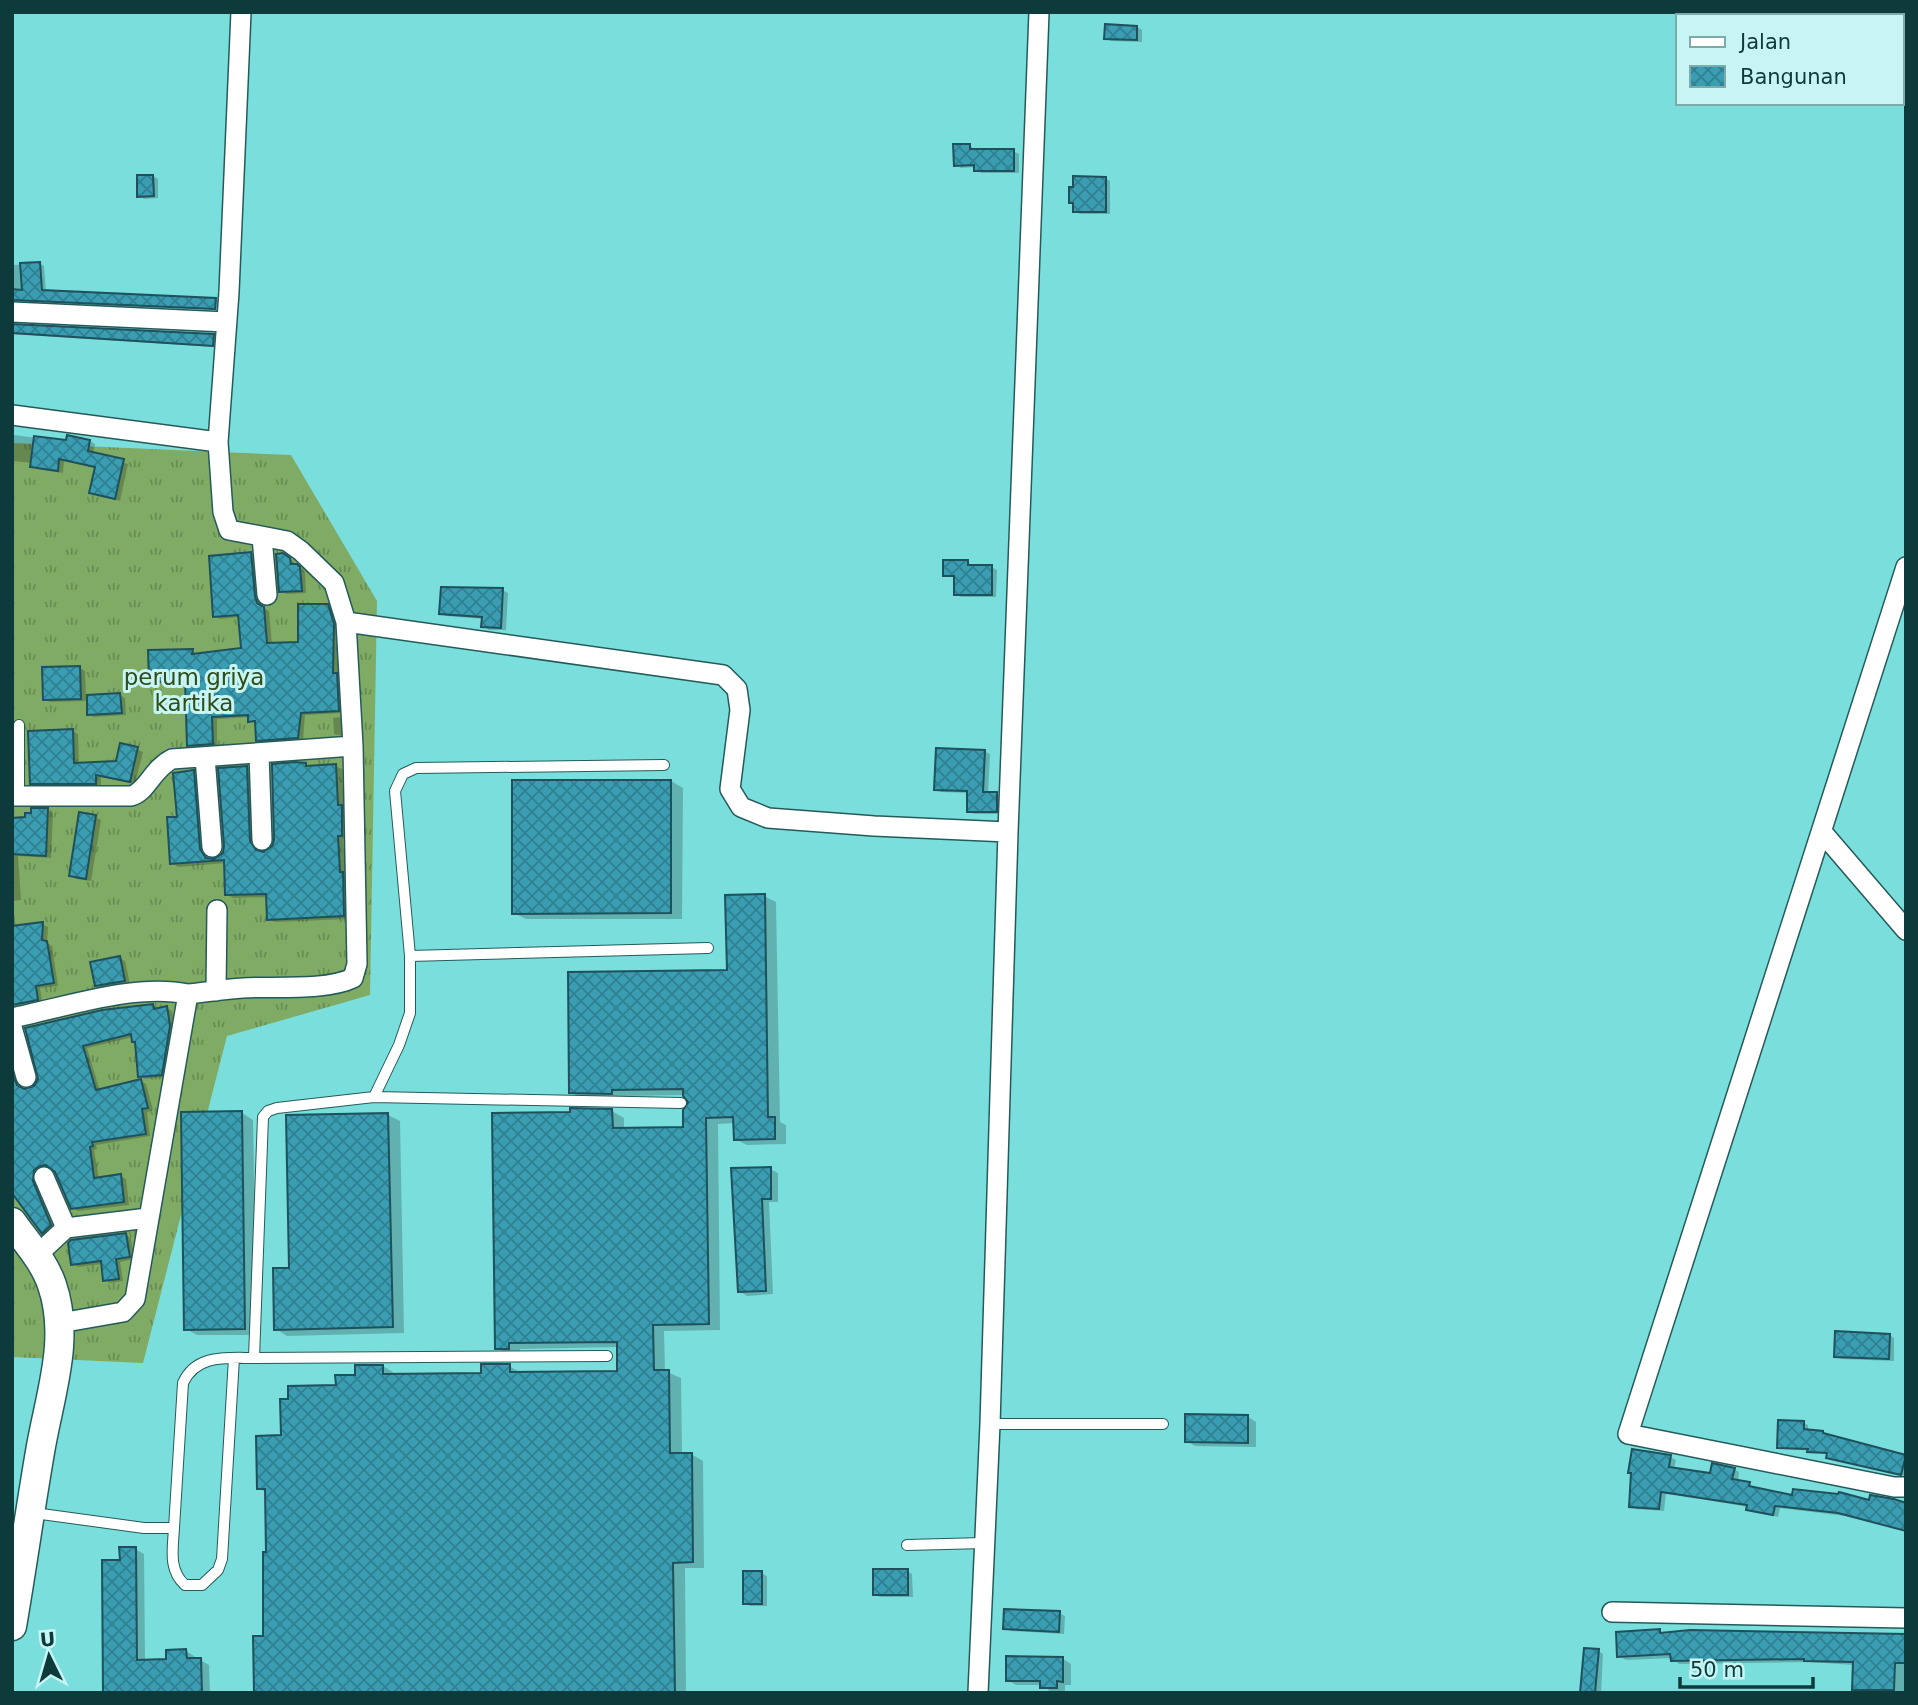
<svg xmlns="http://www.w3.org/2000/svg" width="1918" height="1705" font-family="'DejaVu Sans',sans-serif">
  <defs>
    <pattern id="grass-tufts" width="24" height="20" patternUnits="userSpaceOnUse" patternTransform="scale(1.75)"><rect width="24" height="20" fill="#80ab65"/><path d="M3 7l-1-3M5 7V3M7 7l1-3M15 17l-1-3M17 17v-4M19 17l1-3" fill="none" stroke="#678c54"/></pattern>
    <pattern id="building-cross-hatch" width="8" height="8" patternUnits="userSpaceOnUse" patternTransform="scale(1.75)"><rect width="8" height="8" fill="#3a9db2"/><path d="M0 0l8 8M0 8l8-8" fill="none" stroke="#2f8192"/></pattern>
  </defs>
  <rect width="100%" height="100%" fill="#79dedc"/>
  <path fill="url(#grass-tufts)" d="M12,443L291,455L377,601L370,995L227,1036L143,1363L12,1357Z"/>
  <path fill="#0003" d="M1137,27L1142,30V42L1111,41L1106,38Z
    M970,145L975,151H1013L1019,154V173H981L976,167L961,168L956,165Z
    M153,176L158,179V198L144,199L139,196Z
    M1105,178L1110,181V214H1080L1075,211V204L1071,202Z
    M40,264L44,266L46,292L216,299L220,302L219,310L12,302V265Z
    M12,326L213,335L217,338L216,347L12,334Z
    M12,432L14,435L67,442L68,437L90,441L95,444L93,454L128,464L120,501L91,492L96,468L64,461L63,473L37,469L32,466L33,463L12,461Z
    M251,554L256,557L260,600L262,607L269,611L272,645L299,644L327,605L333,609L339,628L338,676L341,678L343,713L305,715L303,740L263,743L258,740L257,723L250,721L249,717L217,719V746L194,748L189,745L187,683L155,684L150,681L192,650L197,655L243,650L240,617L220,619L215,616Z
    M289,558L305,572L306,593L286,594L281,591Z
    M967,562L972,565V567H991L997,570L996,597H961L956,594V578L944,575Z
    M502,590L508,593L506,630H489L483,626L484,619L446,616L441,613Z
    M80,668L85,671L86,697L120,695L125,698L126,715L94,717L89,714V701L50,702L44,699Z
    M339,717L344,721L345,737L334,734L333,718Z
    M73,731L78,734L79,764L118,762L137,749L143,752L135,784L101,777V786H37L32,783Z
    M984,751L990,754L988,794H997L1002,797L1001,814H974L969,811V793L941,792L936,789Z
    M273,766H335L342,769L344,808L347,810L348,838L343,839L346,875L349,877V919L275,922L268,919V897L233,898L227,894L226,863L178,867L172,863L179,818L193,772L199,775L206,853L208,859L212,861L221,858L226,847L247,768L253,771L256,846L260,854L270,851L276,841Z
    M671,781L683,788L682,919H526L514,913Z
    M48,810L53,813L51,858L18,856L21,900L12,901L16,927L42,924L48,927L47,943L52,946L58,986L40,988L42,1002L12,1011V819H26Z
    M95,817L101,820L91,881L76,879L71,876Z
    M764,896L776,902L780,1122L786,1125V1144L747,1145L735,1139V1123L718,1124L720,1330L664,1331L665,1371L681,1378L682,1454H691L703,1461L704,1568H685L686,1693H256L265,1638L268,1553L267,1493L259,1488L283,1437L290,1401L337,1386L383,1366L394,1373V1376L483,1374L509,1366L521,1373H619L618,1347L520,1349V1355H509L497,1348L612,1111L624,1118V1130L685,1129L691,1102L684,1095L623,1096V1100L583,1099L571,1092L728,971Z
    M120,958L125,961L130,984L102,988L97,985Z
    M152,1006L159,1009L166,1008L172,1011L175,1030L167,1077L145,1079L139,1075L136,1043L133,1037L87,1048L100,1091L141,1081L146,1084L153,1110L147,1112L150,1136L96,1145L97,1149L94,1150L99,1179L120,1176L126,1179L129,1205L78,1211L73,1208L56,1170L52,1167L46,1168L56,1228L48,1236L43,1233L12,1190V1060L19,1085L22,1089L31,1090L40,1080L27,1029Z
    M242,1113L253,1120L257,1335H197L186,1329Z
    M388,1115L400,1121L404,1333L287,1336L276,1329L290,1270L287,1117Z
    M733,1169H770L778,1173V1202H769L773,1294L747,1296L739,1291Z
    M126,1235L131,1238L134,1259L120,1262L123,1281L110,1283L105,1280L103,1264L78,1267L73,1264Z
    M1889,1335L1894,1338V1361L1841,1359L1835,1356Z
    M1248,1417L1256,1422V1447L1195,1446L1187,1441Z
    M1803,1423L1808,1425V1431L1823,1432L1905,1456V1476L1828,1457L1836,1452L1783,1449L1779,1447Z
    M1670,1457L1676,1460L1674,1469L1712,1475L1734,1469L1739,1472L1738,1482L1749,1484L1754,1489L1794,1497L1871,1502L1872,1497L1906,1501V1531L1845,1516L1780,1508L1778,1517L1753,1512L1748,1507L1666,1493L1664,1511L1636,1509L1631,1506Z
    M135,1549L144,1554L145,1661H168L186,1651L194,1656L195,1660H200L209,1665L210,1693H104L121,1561Z
    M907,1571L912,1574L913,1597H880L874,1594Z
    M761,1573L767,1576V1606H750L745,1603Z
    M1059,1613L1065,1616L1064,1634L1011,1631L1005,1628Z
    M1659,1631L1664,1634L1906,1636V1693H1854V1665L1810,1662L1679,1664L1672,1658L1626,1660L1619,1656Z
    M1598,1651L1603,1654L1601,1693H1582Z
    M1063,1659L1071,1664V1685H1065V1692H1051L1042,1685H1016L1007,1680Z"/>
  <path fill="url(#building-cross-hatch)" stroke="#1e515c" stroke-width="2" d="M1105,24L1137,26V40L1104,39Z
    M953,144H970V149H1014V171H974V165L954,166Z
    M137,175H153L154,196L137,197Z
    M1073,176L1106,177V212H1073V203H1069V187H1073Z
    M40,262L42,290L216,298L215,309L12,300V289L22,290L20,263Z
    M12,324L214,334L213,346L12,333Z
    M67,435L90,440L88,451L124,459L115,499L89,493L95,467L59,459L58,471L30,467L34,436L66,440Z
    M251,552L255,596L257,603L264,607L267,643L298,642V604H328L334,624L333,673H337L339,711L301,713L298,738L256,741L255,721L248,722V715L212,717L213,744L187,746L185,681L149,682L148,650L193,649L192,654L241,648L238,615L213,617L209,556Z
    M283,553L290,558L291,564H297L300,567L302,591L279,592L276,554Z
    M943,560H968V565H992V595H954V576H943Z
    M441,587L503,588L501,628L481,627L482,617L439,614Z
    M80,666L81,699L43,700L42,667Z
    M120,693L122,713L87,715V695Z
    M73,729L74,763L116,761L120,743L138,747L130,782L96,775V784H30L28,731Z
    M936,748L985,750L983,792H997V812H967V791L934,790Z
    M295,762L306,763V766L336,764L338,805H342V836H338L340,872H343L344,916L267,920L266,894L225,895L224,860L170,864L167,817H177L173,773L194,770L200,849L206,858L214,859L223,853L224,846L218,768L247,766L250,841L256,850L263,852L272,846L274,840L272,764Z
    M512,780H671V913L512,914Z
    M31,808H48L46,856L12,854V818L25,817V813H31Z
    M79,812L96,815L86,879L69,876Z
    M765,894L768,1117H775V1139L734,1140L733,1117L706,1118L709,1324L653,1325L654,1370H669L670,1453H692L693,1562L673,1563L675,1693H254L253,1636H263V1552H266L265,1489H257L256,1436L281,1435L280,1399H288V1386L336,1385L335,1375H355V1365H383V1374L481,1373V1364H510V1372L617,1371V1342L509,1343V1349H495L492,1113L570,1112V1108L612,1109L613,1128L683,1127V1110L688,1102L683,1096V1089L612,1090V1094L569,1093L568,972L727,970L725,895Z
    M43,922L42,940L47,941L54,983L36,986L38,1000L12,1005V926Z
    M120,956L125,981L95,986L90,962Z
    M153,1004L154,1009L167,1006L170,1026L162,1075L138,1077L135,1042H132L131,1034L83,1046L96,1090L141,1079L148,1108L142,1109L146,1134L92,1142L93,1146L90,1147L94,1178L121,1174L124,1202L71,1209L55,1172L46,1165L40,1166L34,1170L33,1181L51,1225L42,1234L12,1193V1073L17,1085L24,1089L34,1086L38,1079L25,1028L102,1010Z
    M242,1111L245,1329L184,1330L181,1112Z
    M388,1113L393,1327L274,1330L273,1268H289L286,1115Z
    M771,1167V1199H762L766,1291L738,1292L731,1168Z
    M126,1233L130,1257L116,1259L119,1279L103,1281L101,1261L71,1265L68,1243L71,1240Z
    M1835,1331L1890,1334L1889,1359L1834,1357Z
    M1185,1414L1248,1415V1443L1185,1442Z
    M1778,1420L1804,1421V1429L1823,1431V1433L1906,1455L1901,1475L1826,1458L1827,1453L1807,1452L1808,1449L1777,1448Z
    M1632,1449L1671,1455L1669,1467L1710,1473L1712,1463L1735,1468L1732,1479L1750,1482L1749,1486L1792,1495L1793,1489L1838,1494L1839,1492L1869,1500L1870,1495L1894,1499L1906,1503V1531L1838,1513L1775,1506L1773,1515L1746,1510L1747,1505L1661,1492L1659,1509L1629,1507L1631,1473H1628Z
    M119,1547H136L137,1660L166,1659V1650L186,1649L187,1658H201L202,1693H103L102,1560H120Z
    M873,1569H908V1595H873Z
    M743,1571H762V1604H743Z
    M1004,1609L1060,1611L1059,1632L1003,1629Z
    M1660,1629V1633L1690,1630L1906,1634V1663H1895L1894,1690H1852L1853,1662L1804,1661V1659L1671,1661L1670,1654L1617,1657L1616,1632Z
    M1584,1648L1599,1649L1595,1693H1580Z
    M1006,1656L1063,1657V1682L1057,1681V1688H1040V1681H1006Z"/>
  <g fill="none" stroke-linecap="round" stroke-linejoin="round">
    <defs>
      <path id="lane" d="M19,796V725
        M410,956L708,948
        M374,1097L399,1045L410,1013V956L395,791L403,774L416,768L664,765
        M607,1356L254,1358L263,1117L268,1111L277,1108L374,1097L681,1103
        M990,1424H1163
        M34,1513L144,1528H174L183,1383C196,1354 226,1358 254,1358
        M174,1528C173,1548 168,1570 185,1585H202L218,1570L222,1559L234,1358
        M907,1545L984,1543"/>
      <path id="street" d="M12,312L226,322
        M12,415L218,442L223,512L229,530L287,541L301,551L334,583L346,622L353,746L357,964L353,978C326,991 274,986 243,988C225,989 207,992 188,994L135,1299L123,1312L60,1323
        M218,442L229,292L241,12
        M262,537L267,595
        M1906,567L1628,1434L1894,1487H1906
        M346,622L723,675L737,689L740,710L730,789L741,807L768,818L874,826L1008,832
        M259,754L262,840
        M205,757L212,847
        M12,796H131C147,792 152,769 172,759L353,746
        M1822,832L1906,930
        M216,991L217,910
        M12,1018C66,1007 134,983 188,994
        M12,1027L26,1077
        M44,1177L66,1228
        M37,1255L66,1228L148,1218
        M1612,1612L1906,1618
        M978,1693L990,1424L1008,832L1039,12"/>
      <path id="secondary" d="M12,1222C26,1242 44,1261 52,1285C71,1340 49,1397 40,1452C30,1510 22,1568 12,1626"/>
    </defs>
    <use href="#lane" stroke="#245b5a" stroke-width="12"/>
    <use href="#street" stroke="#245b5a" stroke-width="22"/>
    <use href="#secondary" stroke="#245b5a" stroke-width="31"/>
    <use href="#lane" stroke="#fff" stroke-width="10"/>
    <use href="#street" stroke="#fff" stroke-width="19"/>
    <use href="#secondary" stroke="#fff" stroke-width="28"/>
  </g>
  <g text-anchor="middle" stroke-width="6" stroke-linejoin="round" paint-order="stroke">
    <g font-size="23" fill="#2f4d1a" stroke="#c7f5f4">
      <text x="194" y="685">perum griya<tspan x="194" dy="26">kartika</tspan></text>
    </g>
  </g>
  <rect width="1918" height="1705" fill="none" stroke="#0d3a3a" stroke-width="28"/>
  <rect x="1676" y="14" width="228" height="91" fill="#c7f5f4" stroke="#7daaaa" stroke-width="2"/>
  <rect x="1690" y="37" width="35" height="10" fill="#ffffff" stroke="#7daaaa" stroke-width="2"/>
  <text x="1740" y="49" font-size="21" fill="#0d3a3a">Jalan</text>
  <rect x="1690" y="66" width="35" height="21" fill="url(#building-cross-hatch)" stroke="#7daaaa" stroke-width="2"/>
  <text x="1740" y="84" font-size="21" fill="#0d3a3a">Bangunan</text>
  <g transform="translate(49 1656) rotate(355)" stroke="#c7f5f4" stroke-width="5" paint-order="stroke">
  <path d="M0-5L12 26L0 18L-12 26Z" fill="#0d3a3a"/>
  <text y="-10" font-size="19" font-weight="bold" text-anchor="middle" fill="#0d3a3a">U</text>
  </g>
  <path d="M1680 1677v10h133v-10" fill="none" stroke="#0d3a3a" stroke-width="3.5"/>
  <text x="1690" y="1677" font-size="21" fill="#0d3a3a" stroke="#c7f5f4" stroke-width="5" paint-order="stroke">50 m</text>
</svg>
